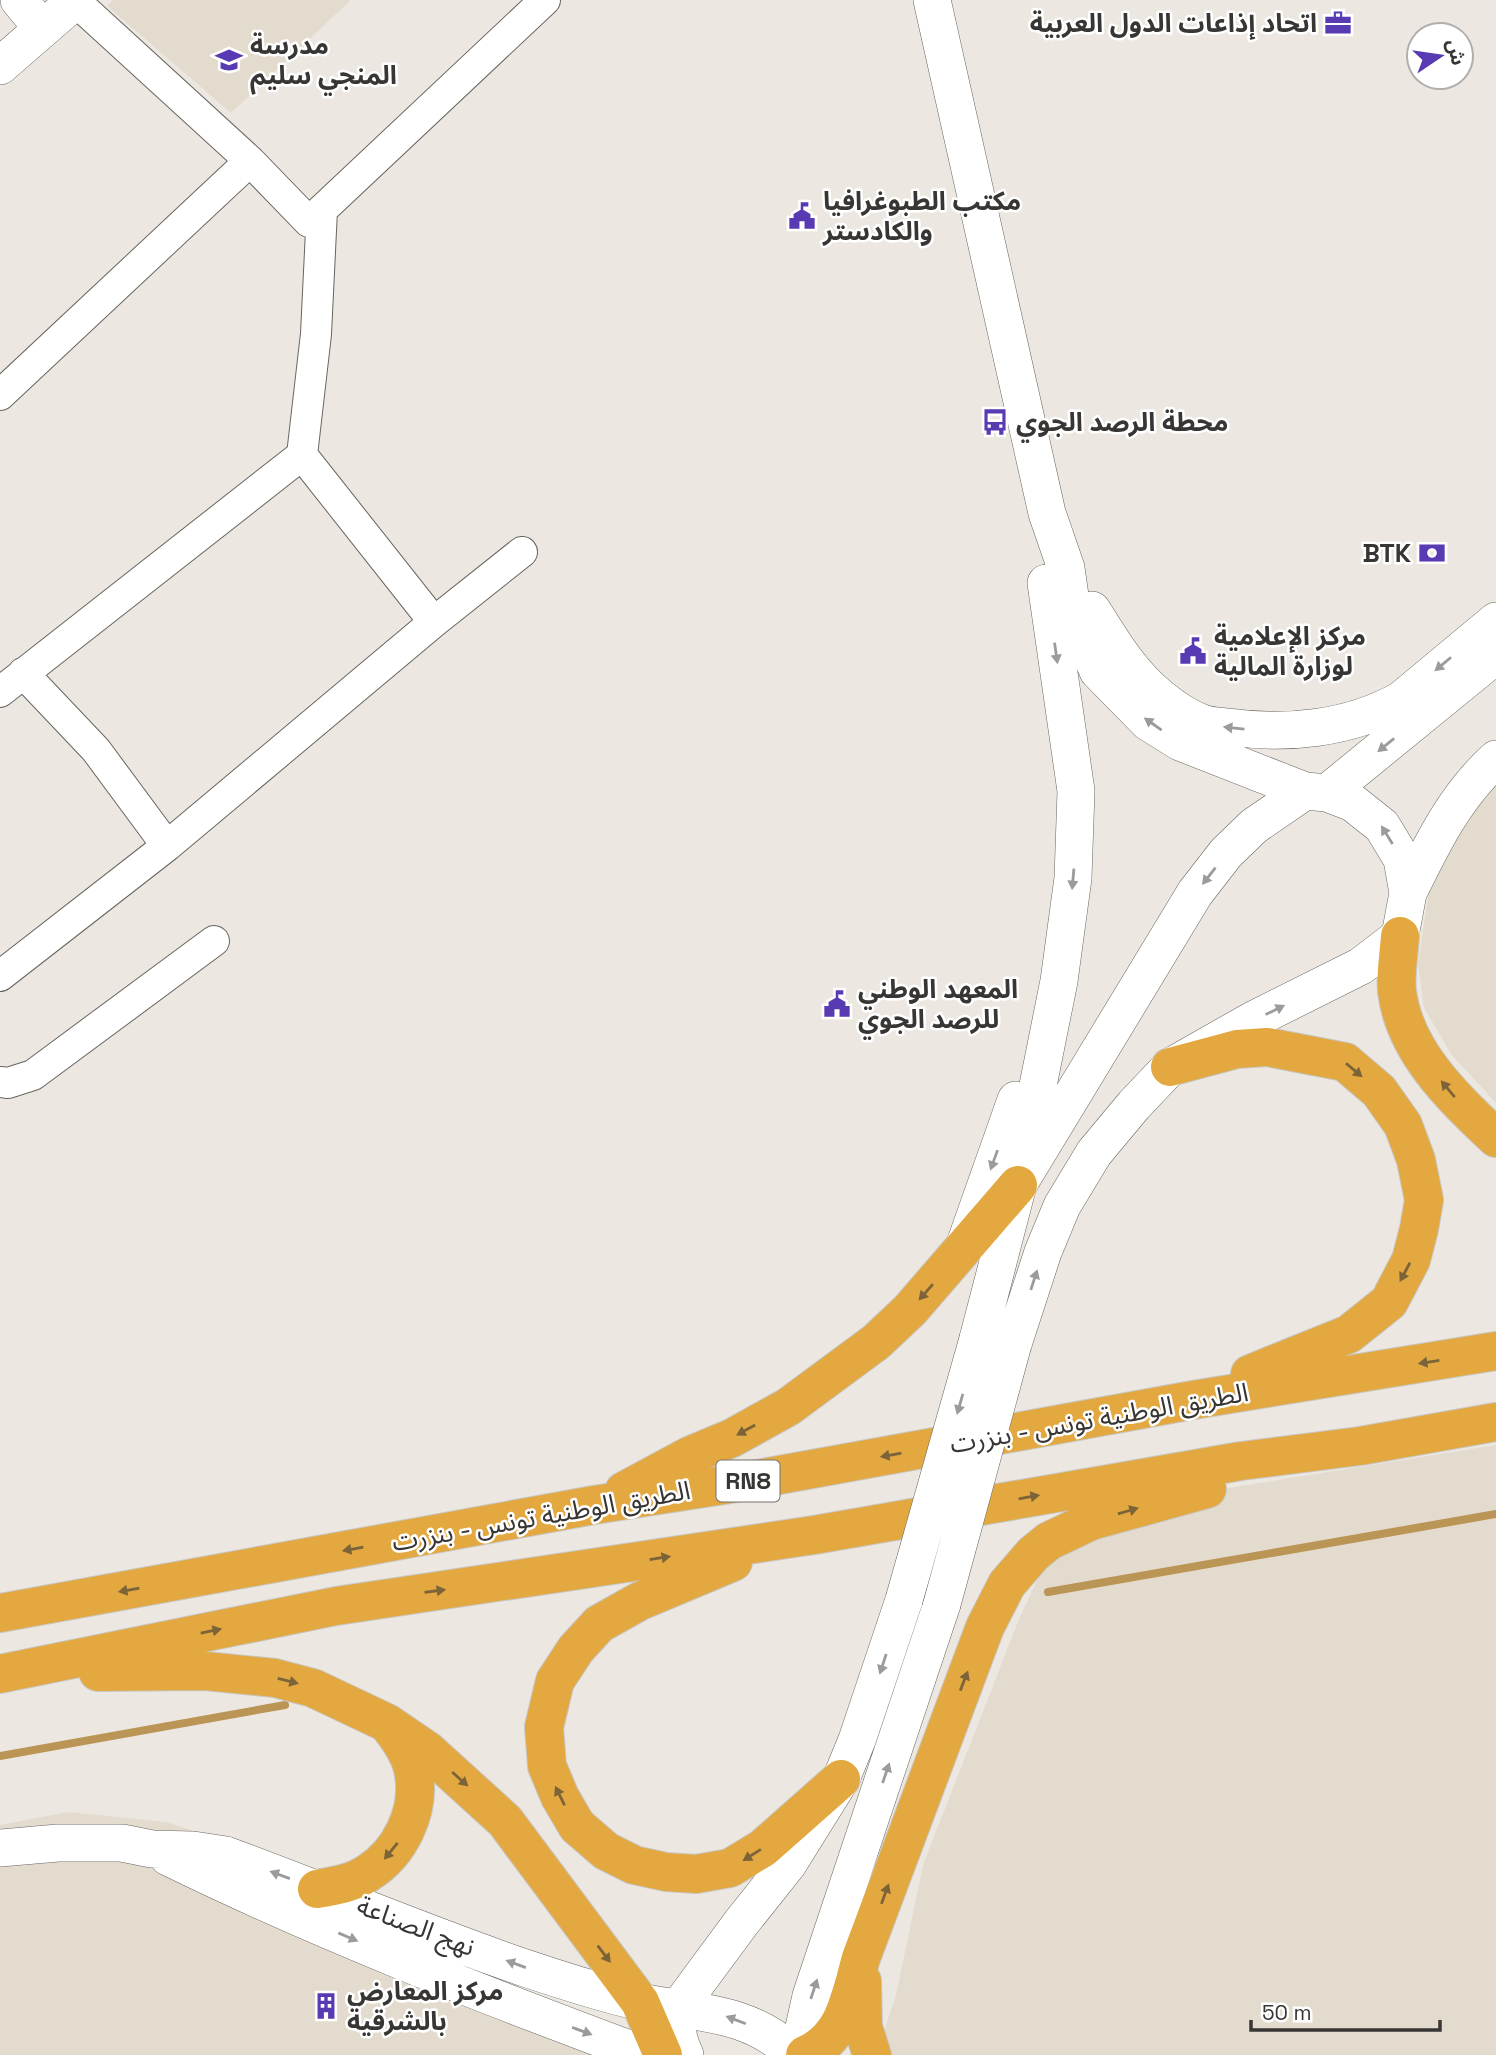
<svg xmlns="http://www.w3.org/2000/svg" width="1496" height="2055" font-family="'Space Grotesk','Noto Sans Arabic',sans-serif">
  <rect width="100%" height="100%" fill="#ece8e1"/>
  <path fill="#e4dbcf" d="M113,0H351L231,113L107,6Z
    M1496,778V1103L1451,1054L1424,1008L1418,964L1431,877Z
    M1496,1445V2055H876L896,1995L923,1865L1019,1619L1067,1514Z
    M68,1812L167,1822L291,1864L278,1914L612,2055H0V1825Z"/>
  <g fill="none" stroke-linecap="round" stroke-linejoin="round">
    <path stroke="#bb9556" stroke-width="8" d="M1048,1592L1496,1514
      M0,1756L285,1705"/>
    <defs>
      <path id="minor" d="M75,1L250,161L309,222L545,0
        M322,210L316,334L302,455L434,622
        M0,395L250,161
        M23,673L96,750L167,846
        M0,692L302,455
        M0,976L167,846L434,622L522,552
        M0,1082L8,1083L33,1075L214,941"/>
      <path id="tertiary" d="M19,0L42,28
        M932,0L1047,513L1066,568L1072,610L1098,671L1148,722L1180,742L1305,791
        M0,66L76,0
        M1092,610C1112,642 1131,674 1161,698C1172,707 1189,718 1202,723C1210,726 1221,726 1229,727C1287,735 1349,729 1401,700L1496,621
        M1327,793L1496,655
        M1408,893C1432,844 1455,796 1496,759
        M964,1247L1016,1100
        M978,1339L1018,1185L1059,981L1073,878L1076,791L1046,583
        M1013,1344L1043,1252L1062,1206L1094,1153L1134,1105L1170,1067L1253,1020L1361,966L1400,936L1408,893L1402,859L1382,826L1353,803L1327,793L1305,791L1254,826L1226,853L1195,893L1018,1185
        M0,1848L58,1843H122L152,1849L193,1850L226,1855C324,1891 421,1932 519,1966C558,1979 596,1992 636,2001C691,2013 751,2010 794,2055
        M168,1857C323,1933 484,1995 645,2055
        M685,2055C677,2039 675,2023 679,2007L741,1923L788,1864L841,1779L857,1740L904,1600
        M798,2055L811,1996L942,1604"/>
      <path id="motorway" d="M1400,936C1399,954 1395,974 1397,991C1404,1052 1454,1098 1496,1138
        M1170,1067L1237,1049L1267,1047L1345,1062L1379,1091L1403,1125L1416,1160L1424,1200L1419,1229L1411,1260L1389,1302L1349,1334L1250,1374
        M624,1491L689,1456L732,1438L788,1407L876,1342L910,1310L1018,1185
        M733,1562L640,1601L599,1624L576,1649L555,1681L544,1727L547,1766L560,1797L577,1826L606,1851L634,1865L666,1872L696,1874L730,1868L763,1848L841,1779
        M0,1613L594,1505L724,1485L1193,1400L1496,1351
        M98,1672L205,1671L275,1678L313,1688L387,1723L428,1751L505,1821L640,2002L663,2055
        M0,1674L336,1606L814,1535L1241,1461L1360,1446L1496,1422
        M317,1889C335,1886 353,1883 368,1873C400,1853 420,1812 414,1775C412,1757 401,1741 390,1727
        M862,1981L863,2027L872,2055
        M805,2055C845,2038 850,1997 861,1958L985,1627L1007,1584L1033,1554L1049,1541L1091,1521L1207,1489"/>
    </defs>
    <use href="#minor" stroke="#68655f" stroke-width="32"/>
    <use href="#tertiary" stroke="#68655f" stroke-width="38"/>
    <use href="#motorway" stroke="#c7c7c6" stroke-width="40"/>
    <use href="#minor" stroke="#fff" stroke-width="30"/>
    <use href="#tertiary" stroke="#fff" stroke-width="37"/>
    <use href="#motorway" stroke="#e3a83f" stroke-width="38"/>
    <defs>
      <path id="tertiary-bridge" d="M904,1600L978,1339
        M942,1604L1013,1344"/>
    </defs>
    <use href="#tertiary-bridge" stroke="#68655f" stroke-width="38" stroke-linecap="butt"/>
    <use href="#tertiary-bridge" stroke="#fff" stroke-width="37"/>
  </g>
  <defs><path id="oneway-solid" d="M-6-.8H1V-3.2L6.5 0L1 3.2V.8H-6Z" transform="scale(1.75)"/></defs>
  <g fill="#9c9a9a">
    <use href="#oneway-solid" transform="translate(1056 653) rotate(82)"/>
    <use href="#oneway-solid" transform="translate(1443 664) rotate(140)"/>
    <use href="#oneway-solid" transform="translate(1153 724) rotate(-145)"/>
    <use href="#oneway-solid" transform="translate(1234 728) rotate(-174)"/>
    <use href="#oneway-solid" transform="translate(1386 745) rotate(141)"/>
    <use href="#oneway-solid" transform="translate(1387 835) rotate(-122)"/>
    <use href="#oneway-solid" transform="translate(1209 876) rotate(128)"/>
    <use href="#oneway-solid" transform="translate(1073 879) rotate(95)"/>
    <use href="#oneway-solid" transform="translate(1275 1010) rotate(-26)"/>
    <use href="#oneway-solid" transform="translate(994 1160) rotate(110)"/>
    <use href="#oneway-solid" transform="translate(1034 1280) rotate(-72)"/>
    <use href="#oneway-solid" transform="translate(960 1404) rotate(106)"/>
    <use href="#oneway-solid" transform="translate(883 1664) rotate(108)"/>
    <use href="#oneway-solid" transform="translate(886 1773) rotate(-71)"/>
    <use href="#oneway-solid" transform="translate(280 1875) rotate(-160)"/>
    <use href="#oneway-solid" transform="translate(348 1937) rotate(23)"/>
    <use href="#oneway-solid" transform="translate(516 1964) rotate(-160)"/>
    <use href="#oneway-solid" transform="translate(814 1989) rotate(-72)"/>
    <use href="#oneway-solid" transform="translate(736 2020) rotate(-159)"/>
    <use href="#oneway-solid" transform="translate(582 2031) rotate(20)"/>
  </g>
  <g fill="#7c6438">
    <use href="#oneway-solid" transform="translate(1354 1070) rotate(40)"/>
    <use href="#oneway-solid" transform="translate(1448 1089) rotate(-130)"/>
    <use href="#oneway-solid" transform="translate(1405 1272) rotate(118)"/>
    <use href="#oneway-solid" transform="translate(926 1292) rotate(131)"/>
    <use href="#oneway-solid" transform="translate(1429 1362) rotate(171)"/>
    <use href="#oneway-solid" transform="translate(746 1430) rotate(151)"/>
    <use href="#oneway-solid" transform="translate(891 1455) rotate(170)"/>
    <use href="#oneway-solid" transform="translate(1029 1497) rotate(-10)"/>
    <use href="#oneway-solid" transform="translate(1128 1511) rotate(-16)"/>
    <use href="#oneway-solid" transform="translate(353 1549) rotate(170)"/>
    <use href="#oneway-solid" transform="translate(660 1558) rotate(-9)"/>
    <use href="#oneway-solid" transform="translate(129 1590) rotate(170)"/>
    <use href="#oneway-solid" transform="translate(435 1591) rotate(-8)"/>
    <use href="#oneway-solid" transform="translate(211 1631) rotate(-11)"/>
    <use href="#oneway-solid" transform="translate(288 1681) rotate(14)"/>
    <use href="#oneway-solid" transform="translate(964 1681) rotate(-69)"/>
    <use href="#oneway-solid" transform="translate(460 1779) rotate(42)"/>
    <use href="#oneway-solid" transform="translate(560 1796) rotate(-116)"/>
    <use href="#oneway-solid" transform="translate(391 1851) rotate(129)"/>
    <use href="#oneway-solid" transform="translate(752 1855) rotate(148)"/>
    <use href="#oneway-solid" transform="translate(885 1894) rotate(-70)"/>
    <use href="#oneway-solid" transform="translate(604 1954) rotate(53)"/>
  </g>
  <defs>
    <symbol id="office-bare" viewBox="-9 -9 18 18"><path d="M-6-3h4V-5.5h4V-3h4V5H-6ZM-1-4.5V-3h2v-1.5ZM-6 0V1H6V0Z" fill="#583ab2" stroke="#fff" stroke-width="2.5" paint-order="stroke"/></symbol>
    <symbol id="school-bare" viewBox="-9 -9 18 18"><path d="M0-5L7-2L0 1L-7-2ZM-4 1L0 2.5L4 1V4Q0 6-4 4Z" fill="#583ab2" stroke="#fff" stroke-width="2.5" paint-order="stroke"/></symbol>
    <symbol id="civic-bare" viewBox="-9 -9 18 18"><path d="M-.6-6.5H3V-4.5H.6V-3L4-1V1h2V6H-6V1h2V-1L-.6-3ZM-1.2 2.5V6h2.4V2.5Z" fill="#583ab2" stroke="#fff" stroke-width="2.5" paint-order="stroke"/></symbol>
    <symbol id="bus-bare" viewBox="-9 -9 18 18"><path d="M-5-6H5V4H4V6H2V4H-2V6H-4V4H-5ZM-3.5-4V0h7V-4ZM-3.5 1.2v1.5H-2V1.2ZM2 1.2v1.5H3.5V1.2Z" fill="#583ab2" stroke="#fff" stroke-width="2.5" paint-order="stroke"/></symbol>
    <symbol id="bank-bare" viewBox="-9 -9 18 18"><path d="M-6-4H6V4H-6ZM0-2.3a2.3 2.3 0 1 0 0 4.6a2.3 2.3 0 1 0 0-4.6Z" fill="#583ab2" stroke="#fff" stroke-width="2.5" paint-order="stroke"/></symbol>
    <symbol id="building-bare" viewBox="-9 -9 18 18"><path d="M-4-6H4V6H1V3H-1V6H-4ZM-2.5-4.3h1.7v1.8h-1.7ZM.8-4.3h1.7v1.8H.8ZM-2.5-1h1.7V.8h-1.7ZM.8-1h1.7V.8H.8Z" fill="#583ab2" stroke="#fff" stroke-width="2.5" paint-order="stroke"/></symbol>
  </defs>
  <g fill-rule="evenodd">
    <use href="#office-bare" x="1319" y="4" width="38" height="38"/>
    <use href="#school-bare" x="210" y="41" width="38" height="38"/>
    <use href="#civic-bare" x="783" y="197" width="38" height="38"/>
    <use href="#bus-bare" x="976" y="403" width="38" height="38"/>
    <use href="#bank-bare" x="1413" y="534" width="38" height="38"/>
    <use href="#civic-bare" x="1174" y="632" width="38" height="38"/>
    <use href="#civic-bare" x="818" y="985" width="38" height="38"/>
    <use href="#building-bare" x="307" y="1987" width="38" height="38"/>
  </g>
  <g text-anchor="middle" stroke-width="5" stroke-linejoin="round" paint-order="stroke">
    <rect fill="#fff" stroke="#747271" stroke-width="2" x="716.5" y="1460.5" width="63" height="41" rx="5"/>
    <g font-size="24" font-weight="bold" fill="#383634">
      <text x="748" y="1489">RN8</text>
    </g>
    <g font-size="26" font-weight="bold" fill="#383634" stroke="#fff" text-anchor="start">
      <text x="1317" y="32" text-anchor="end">اتحاد إذاعات الدول العربية</text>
      <text x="250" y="54">مدرسة<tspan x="250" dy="30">المنجي سليم</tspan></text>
      <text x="823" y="210">مكتب الطبوغرافيا<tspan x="823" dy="30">والكادستر</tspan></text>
      <text x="1016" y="431">محطة الرصد الجوي</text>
      <text x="1411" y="562" text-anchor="end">BTK</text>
      <text x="1214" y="645">مركز الإعلامية<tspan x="1214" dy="30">لوزارة المالية</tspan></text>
      <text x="858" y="998">المعهد الوطني<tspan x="858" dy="30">للرصد الجوي</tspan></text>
      <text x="347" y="2000">مركز المعارض<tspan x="347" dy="30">بالشرقية</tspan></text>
    </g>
    <g font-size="26" fill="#383634" stroke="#fff">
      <text transform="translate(1099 1418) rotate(-10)" y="9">الطريق الوطنية تونس - بنزرت</text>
      <text transform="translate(541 1516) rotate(-10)" y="9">الطريق الوطنية تونس - بنزرت</text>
      <text transform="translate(416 1926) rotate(21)" y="9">نهج الصناعة</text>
    </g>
  </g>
  <g transform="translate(1440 56) rotate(77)"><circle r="33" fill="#ffffff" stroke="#afafae" stroke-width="2"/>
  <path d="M0-5L12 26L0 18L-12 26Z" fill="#583ab2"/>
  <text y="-10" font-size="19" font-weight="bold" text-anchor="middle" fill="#383634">ش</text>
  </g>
  <path d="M1251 2020v10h189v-10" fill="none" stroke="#383634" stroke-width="3.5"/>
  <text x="1262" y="2020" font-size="21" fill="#383634" stroke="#ffffff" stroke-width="5" paint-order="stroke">50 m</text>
</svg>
